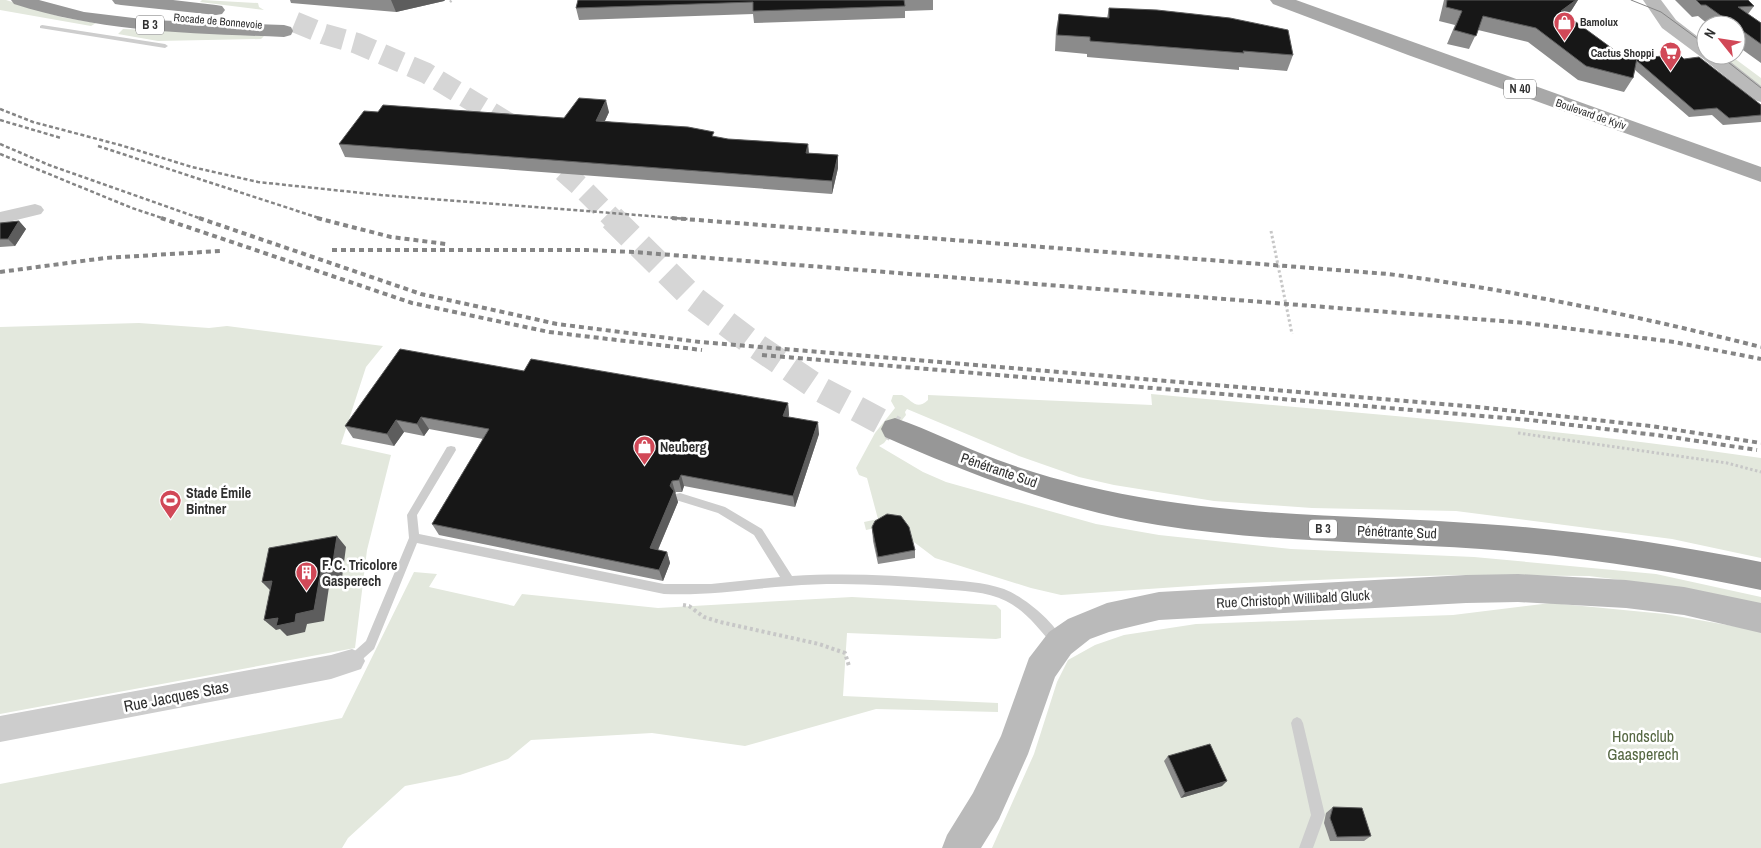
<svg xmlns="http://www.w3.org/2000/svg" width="1761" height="848" font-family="'Archivo Narrow',sans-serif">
  <rect width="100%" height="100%" fill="#fff"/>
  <path fill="#e3e8dd" d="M0,0H6L61,17L96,23L91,26L0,10Z
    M202,0L258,3L259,7L264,10L200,2Z
    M123,29L250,34L264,36L261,39L158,41L118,34Z
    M1716,55H1730L1761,78V90Z
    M139,323L209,328L227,326L383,346L366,367L341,444L391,455L367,550L355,648L0,714V327Z
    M1151,394C1355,413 1559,428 1761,458V558L1672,539L1456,511L1312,508L1214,501L1114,485L1079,477L1019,456L907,409L905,412L906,415L884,443L879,446L923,472L946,482L1096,524L1159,535L1291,549L1474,557L1656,574L1761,597V607L1645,583L1589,576L1462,575L1387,577L1221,584L1061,595L1031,588L935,558L910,539L875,528L866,530L864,522L878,519L867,478L859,475L856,468L875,433L895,408L891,401L893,395C894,395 901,395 902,395C912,400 916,411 928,400V395L1152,405Z
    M414,572L437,574L429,587L514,606L522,594L658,608L852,597L996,605L1001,610V638L996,639L847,633L843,696L998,703V712L876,709L745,746L652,733L531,740L508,759L460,775L405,786L348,838L342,848H0V784L342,718Z
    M1551,603L1665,614L1761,631V848H992L1034,754L1057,682L1068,660L1095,645L1124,635L1196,624L1453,615Z"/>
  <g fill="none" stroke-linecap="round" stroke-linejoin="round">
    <path stroke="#d6d6d6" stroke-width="21" stroke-dasharray="21 10" stroke-linecap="butt" d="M295,22L324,34L356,43L426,73L510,124L583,189L613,219"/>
    <path stroke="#d6d6d6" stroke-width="26" stroke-dasharray="26 13" stroke-linecap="butt" d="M612,218L694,299L752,343L818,388L895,429"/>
    <path stroke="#c7c7c7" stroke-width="2.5" stroke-dasharray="2 2" stroke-linecap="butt" d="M450,2L452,0"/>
    <path stroke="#c7c7c7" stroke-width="3" stroke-dasharray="2.5 2.5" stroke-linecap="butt" d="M1271,231L1292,334
      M1518,433L1727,463L1761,472"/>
    <path stroke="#c7c7c7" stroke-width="4" stroke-dasharray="3 3" stroke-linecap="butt" d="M683,605L689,606L704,617L720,622L819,644L845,653L849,666"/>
    <path fill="#cdcdcd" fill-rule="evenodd" d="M42,25L165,44L168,46L165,48L40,28V26Z
      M451,446L455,447L456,450L417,515L419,534L664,584H711L780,577L754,535L718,513L676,500L675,497L676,494L680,493L725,507L762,529L792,576C841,573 891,575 940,579C961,581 984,582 1004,589C1024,597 1054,621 1063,641L1061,645L1057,646L1053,645C1039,629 1026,611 1006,601C987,591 961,591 940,589C889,585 839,582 789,586C747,589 706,596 664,594L417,543L374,649L356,665L352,667L348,665L346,661L348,657L366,641L409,538L407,515L447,447Z
      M1297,717L1301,719L1303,723L1325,815L1313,848H1299L1311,815L1291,723L1293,719Z"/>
    <path fill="#cdcdcd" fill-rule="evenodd" d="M35,204L41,206L44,210L41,214L0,224V212Z
      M352,649L361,653L365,661L361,669L331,679L0,742V716L331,655Z"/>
    <path fill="#bababa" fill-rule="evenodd" d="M1643,0H1661L1676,20L1706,43V55H1722L1761,86V102L1754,100L1701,57L1662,28Z
      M1518,574L1626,580L1684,587L1761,603V633L1684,615L1626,608L1518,602L1466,603L1159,620L1109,632L1090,639L1071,654L1055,677L1028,754L999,819L981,848H942L947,835L973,793L1001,736L1029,658L1049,632L1068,619L1107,603L1159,592L1466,575Z"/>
    <path fill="#a8a8a8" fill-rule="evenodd" d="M1270,0H1296L1761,167V182L1408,55L1273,4Z"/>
    <path fill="#979797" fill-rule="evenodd" d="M11,0H39L84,12L150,20L284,25L291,27L293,31L291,35L284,37C188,33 106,33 14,4Z
      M112,0H173L216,5L222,6L225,10L222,14L216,15L121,5L115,4Z
      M895,418C930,430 963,447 998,460C1049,479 1103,491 1157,500C1265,517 1375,516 1484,524C1577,530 1670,544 1761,562V590C1669,570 1575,556 1481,549C1373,542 1265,542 1158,525C1062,509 973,476 885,437L881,429L885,421Z"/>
    <path stroke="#858585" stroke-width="1" d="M1631,0L1661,12L1706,45
      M1719,55L1761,88"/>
    <path stroke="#858585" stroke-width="2.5" stroke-dasharray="4 2.5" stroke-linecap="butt" d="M0,109L33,122L120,145L192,167L258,182L381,195L688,219
      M0,120L61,138
      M0,144L49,165L202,219
      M98,146L322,219
      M0,154L132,208L165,219"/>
    <path stroke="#858585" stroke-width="4" stroke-dasharray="5 4" stroke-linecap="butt" d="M161,218L412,303L549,332L702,350
      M199,218L421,294L557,324L700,342L1477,407L1651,426L1761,443
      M317,218L391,237L446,244
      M672,218L1388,274C1514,290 1638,316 1761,347
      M332,250H586L634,252L1526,323L1674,342L1761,359
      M0,272L105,258L220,251
      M762,355L1530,420L1664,436L1757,450"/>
  </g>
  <path fill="#8b8b8b" d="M290,0H445L444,1L396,12L291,3Z
    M578,0H933V10L905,11V18L754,23L753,14L579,20L576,8Z
    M1444,0H1578L1571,11L1566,15L1621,55L1636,59H1684L1761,105V122L1723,125L1712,115L1689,117L1635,70L1633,78L1624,92L1578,80L1528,42L1478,30L1469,49L1447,44L1455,25L1439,21Z
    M1675,0H1748L1754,6L1748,14L1761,23V63L1736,45V25H1709L1698,16L1692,17Z
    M1109,8L1293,55L1287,71L1239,67V70L1087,57V54L1055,51L1056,30L1059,14L1107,18Z
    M378,112L564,118L609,112L605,121L728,139L808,144L809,153L838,155V168L832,194L345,157L339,144Z
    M19,221L26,229L15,246L0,247V223Z
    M524,371L788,403L789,415L788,417L819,434L795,507L684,486L682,492H676L675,494L678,502L658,550L667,552L670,563L663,581L439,535L432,524L483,439L429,429L424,436L404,432L394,446L353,438L345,426Z
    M872,527L915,550V558L878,564L873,541Z
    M1168,756L1222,786L1181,798L1164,761Z
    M1333,807L1371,836L1364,841H1330L1324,823L1326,813Z"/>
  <path fill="#5d5d5d" d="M391,0H445L444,1L396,12Z
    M1576,0H1578L1571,11L1553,25L1561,11Z
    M606,100L609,112L599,133L596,121Z
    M808,144L809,157L806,153Z
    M838,155V168L832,194V181Z
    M19,221L26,229L15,246L8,239Z
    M788,403L789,415L785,428L783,416Z
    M421,417L429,429L424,436L417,424Z
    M396,420L404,432L394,446L387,434Z
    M818,422L819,434L795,507L793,496Z
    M681,475L684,486L682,492L679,480Z
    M672,481L678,502L654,559L650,548Z
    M337,536L346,547L342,578L330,580L324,621L307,624L305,632L287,636L280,629L276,630L264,620L296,614L321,570Z
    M667,552L670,563L663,581L659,570Z
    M272,581L273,593L262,582Z
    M1227,781L1222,786L1181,798L1185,793Z"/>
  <path fill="#171717" stroke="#5d5d5d" d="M578,0H904L905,6L753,11V2L576,8Z
    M1447,0H1576L1561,11L1621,55L1638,53L1633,78L1586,66L1536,28L1483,16L1476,36L1454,30L1462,11L1446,7Z
    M1696,0H1748L1754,6L1738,7L1761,23V44L1736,26V25H1734L1706,5H1701Z
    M1109,8L1157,10L1230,18L1288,30L1293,55L1243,51L1244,53L1090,41V37L1057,35L1059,14L1109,18Z
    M1679,54L1684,59L1699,57L1761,105V115L1729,118L1717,108L1694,110L1636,60V59Z
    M579,98L606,100L596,121L688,127L714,132L712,136L728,139L808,144L806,153L838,155L832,181L339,144L364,111L378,112L383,105L564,118Z
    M19,221L8,239H0V223Z
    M400,349L524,371L531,359L788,403L783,416L818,422L793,496L681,475L679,480L672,481L670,486L674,491L650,548L667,552L659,570L432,524L489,429L421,417L417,424L396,420L387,434L345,426Z
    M887,514L901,516L909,527L915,550L878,557L873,533L872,527L875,521Z
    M337,536L332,568L321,570L314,610L296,614L295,622L276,626L278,618L264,620L272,581L262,582L269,548Z
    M1210,744L1227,781L1185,793L1168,756Z
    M1333,807L1362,808L1371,836L1337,837L1330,818Z"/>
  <defs>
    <symbol id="shop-pin" viewBox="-11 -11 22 30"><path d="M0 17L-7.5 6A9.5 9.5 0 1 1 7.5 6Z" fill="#d14857" stroke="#fff"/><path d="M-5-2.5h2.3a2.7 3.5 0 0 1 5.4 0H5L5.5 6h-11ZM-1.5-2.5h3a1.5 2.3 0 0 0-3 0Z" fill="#fff"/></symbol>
    <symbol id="supermarket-pin" viewBox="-11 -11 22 30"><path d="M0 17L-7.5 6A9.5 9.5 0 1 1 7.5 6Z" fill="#d14857" stroke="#fff"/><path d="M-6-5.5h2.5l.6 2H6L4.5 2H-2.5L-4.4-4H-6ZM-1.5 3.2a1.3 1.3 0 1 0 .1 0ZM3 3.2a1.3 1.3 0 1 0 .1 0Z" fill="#fff"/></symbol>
    <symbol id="stadium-pin" viewBox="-11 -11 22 30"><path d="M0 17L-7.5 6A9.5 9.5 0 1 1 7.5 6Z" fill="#d14857" stroke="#fff"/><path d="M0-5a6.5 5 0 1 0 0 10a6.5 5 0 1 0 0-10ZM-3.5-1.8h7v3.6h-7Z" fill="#fff"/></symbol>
    <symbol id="building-pin" viewBox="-11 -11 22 30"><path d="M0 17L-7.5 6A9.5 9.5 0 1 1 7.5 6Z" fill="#d14857" stroke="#fff"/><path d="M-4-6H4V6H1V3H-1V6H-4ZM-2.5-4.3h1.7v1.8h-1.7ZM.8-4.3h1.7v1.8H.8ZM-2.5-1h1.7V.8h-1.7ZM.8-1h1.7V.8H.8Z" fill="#fff"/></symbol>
  </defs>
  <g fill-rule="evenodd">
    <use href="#shop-pin" x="1552" y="10" width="25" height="34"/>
    <use href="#supermarket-pin" x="1658" y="40" width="25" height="34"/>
    <use href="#shop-pin" x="632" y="434" width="25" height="34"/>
    <use href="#stadium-pin" x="158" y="488" width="25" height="34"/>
    <use href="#building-pin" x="294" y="560" width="25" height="34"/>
  </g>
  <g text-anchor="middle" stroke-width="5" stroke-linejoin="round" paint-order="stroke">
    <g font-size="11" fill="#303030" stroke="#fff">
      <text transform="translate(218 21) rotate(5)" y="4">Rocade de Bonnevoie</text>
      <text transform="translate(1591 114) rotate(19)" y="4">Boulevard de Kyiv</text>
    </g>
    <g font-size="11" font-weight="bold" fill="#303030" stroke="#fff" text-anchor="start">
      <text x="1580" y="26">Bamolux</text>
      <text x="1654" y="57" text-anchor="end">Cactus Shoppi</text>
    </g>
    <g fill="#fff" stroke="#6e6e6e" stroke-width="1">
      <rect x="136" y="15.5" width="28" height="19" rx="4"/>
      <rect x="1504" y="79.5" width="32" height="19" rx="4"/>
      <rect x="1309" y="519.5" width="28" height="19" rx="4"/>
    </g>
    <g font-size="12" font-weight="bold" fill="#303030">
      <text x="150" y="29">B 3</text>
      <text x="1520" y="93">N 40</text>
      <text x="1323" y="533">B 3</text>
    </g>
    <g font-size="14" font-weight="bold" fill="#303030" stroke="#fff" text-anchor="start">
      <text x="660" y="452">Neuberg</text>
      <text x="186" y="498">Stade Émile<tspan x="186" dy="16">Bintner</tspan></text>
      <text x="322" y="570">F. C. Tricolore<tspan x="322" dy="16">Gasperech</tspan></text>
    </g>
    <g font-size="14" fill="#303030" stroke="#fff">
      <text transform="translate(999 470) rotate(19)" y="5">Pénétrante Sud</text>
      <text transform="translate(1397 532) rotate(2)" y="5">Pénétrante Sud</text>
      <text transform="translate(1293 599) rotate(-3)" y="5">Rue Christoph Willibald Gluck</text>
    </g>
    <g font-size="16" fill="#303030" stroke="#fff">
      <text transform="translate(176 696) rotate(-11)" y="6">Rue Jacques Stas</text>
    </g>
    <g font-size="16" fill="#556742" stroke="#fff">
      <text x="1643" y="742">Hondsclub<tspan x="1643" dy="18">Gaasperech</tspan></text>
    </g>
  </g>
  <g transform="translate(1721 40) rotate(300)"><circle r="24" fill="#ffffff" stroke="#acacac"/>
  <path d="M0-4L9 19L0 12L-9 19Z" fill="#d14857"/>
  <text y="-8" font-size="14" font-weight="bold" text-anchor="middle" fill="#303030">N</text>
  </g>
</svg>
